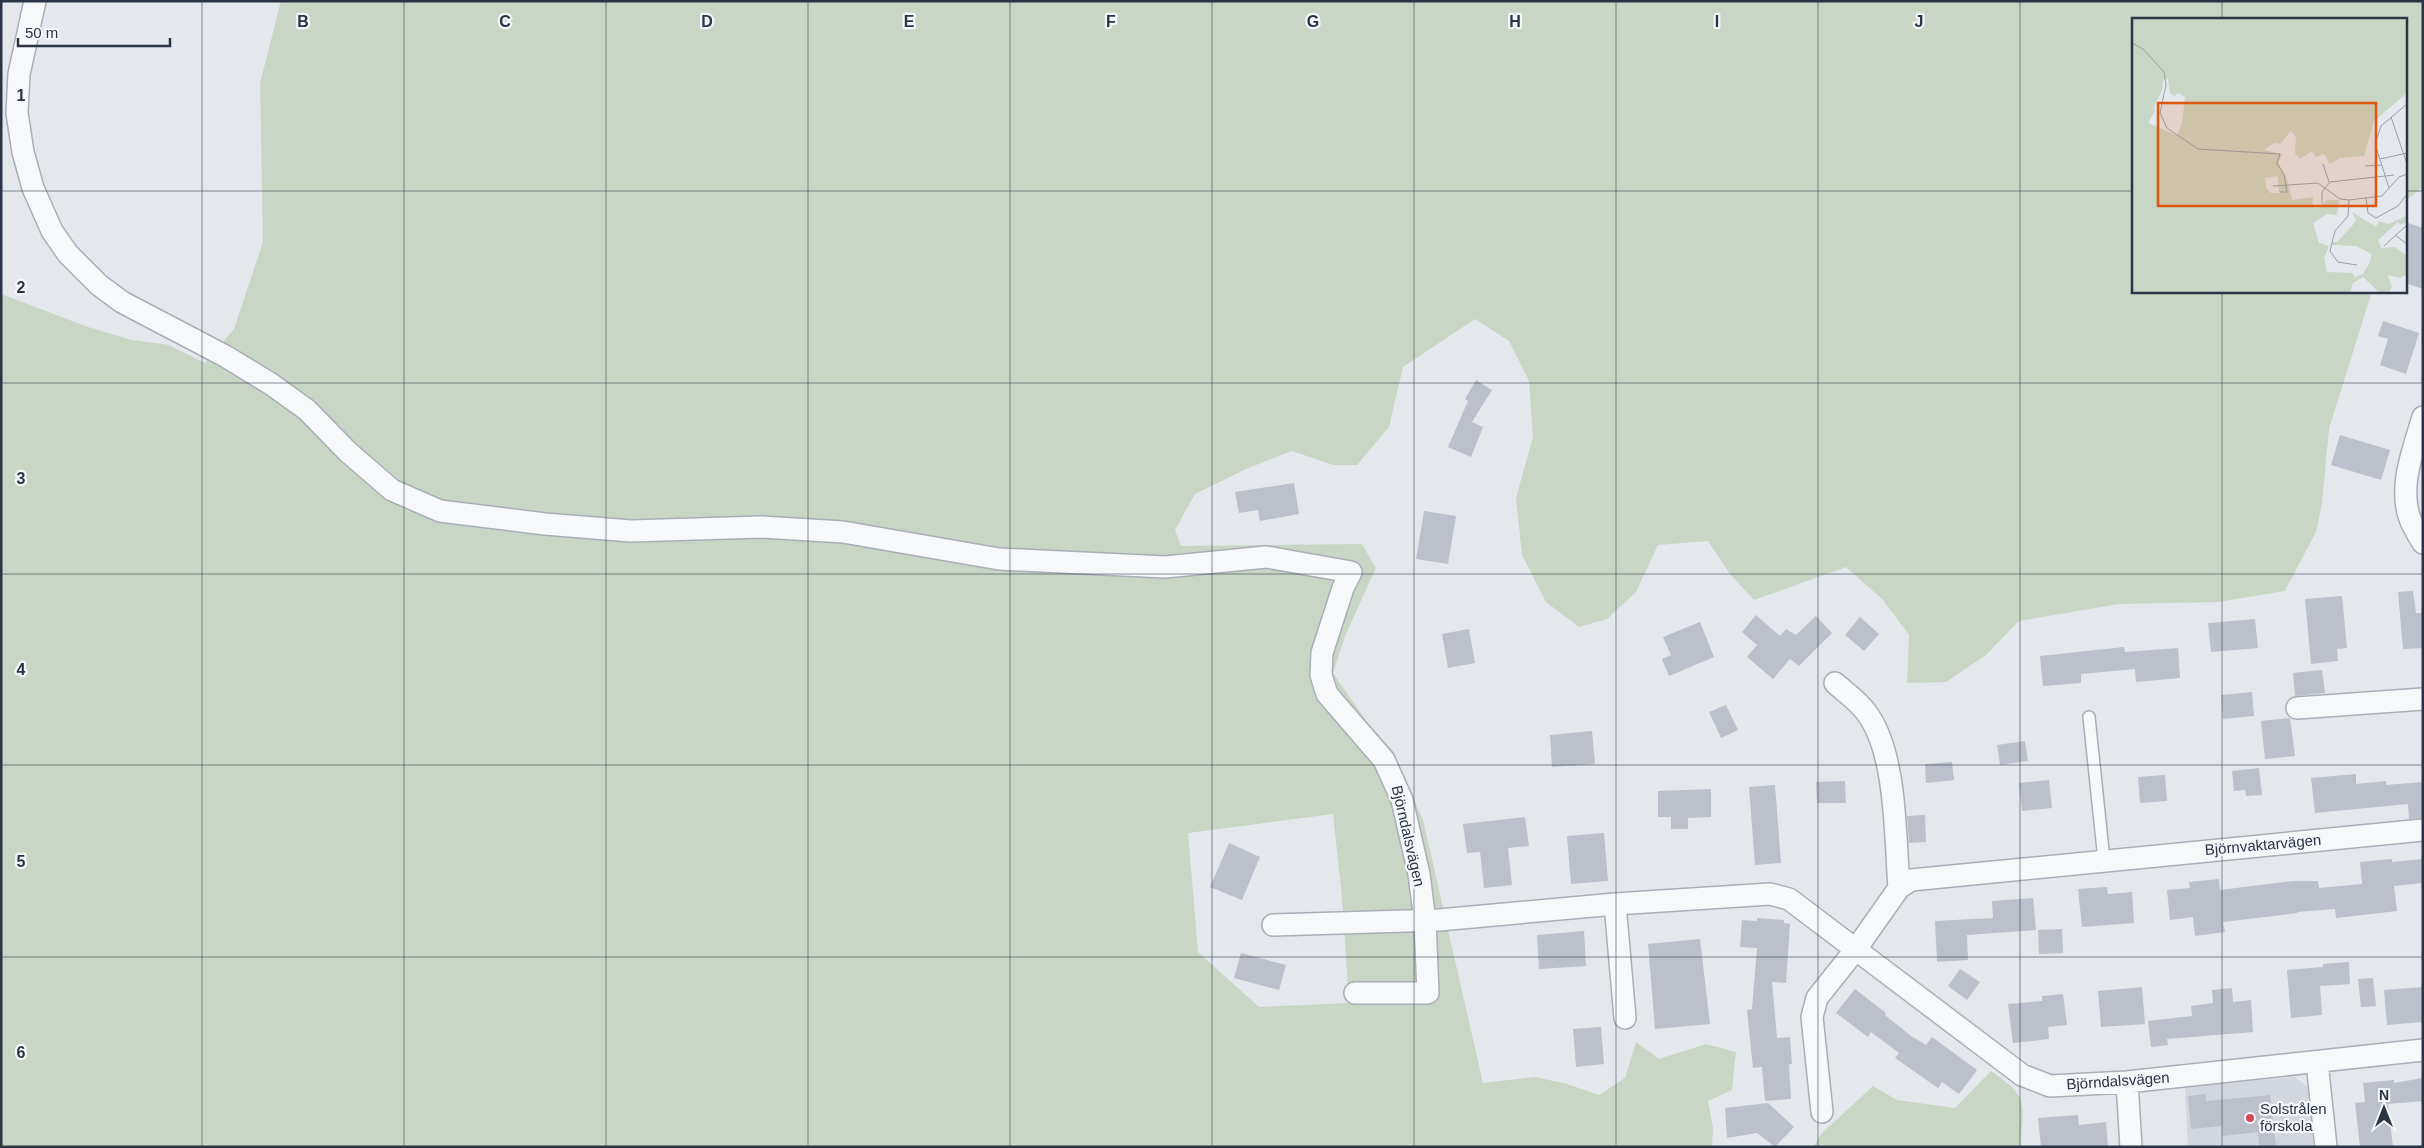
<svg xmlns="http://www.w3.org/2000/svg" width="2424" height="1148" font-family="Arial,sans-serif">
  <rect width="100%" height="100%" fill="#e4e7ec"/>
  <path fill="#d2d6de" d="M2295,1077L2311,1090L2316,1147H2188L2185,1087Z"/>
  <path fill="#c9d6c5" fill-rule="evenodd" d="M281,1H2423V187L2405,201V19H2133V291H2372L2329,429L2322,503L2316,532L2285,591L2218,602L2119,604L2019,621L1986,655L1946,682L1907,683L1909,635L1883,600L1846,567L1754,600L1730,574L1708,541L1658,545L1636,592L1607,619L1579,627L1546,602L1522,555L1516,498L1533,437L1529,381L1509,341L1475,319L1403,367L1389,427L1357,465H1333L1292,451L1246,469L1195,494L1175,530L1181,546L1362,544L1376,568L1345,636L1333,673L1367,722L1393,751L1423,820L1483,1083L1535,1077L1567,1084L1599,1095L1625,1078L1636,1042L1659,1059L1706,1044L1736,1052L1732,1090L1708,1101L1713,1128L1712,1147H1V294L88,327L132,340L169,345L205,363L234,329L263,242L260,83ZM1333,814L1342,898L1349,1003L1259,1007L1198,952L1188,833Z
    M1991,1071C2030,1098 2024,1103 2020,1147H1813L1822,1133L1873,1086L1897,1100L1955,1108Z"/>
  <path fill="#bbc0ca" d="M2405,222L2423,228V289L2405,283Z
    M2383,321L2419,333L2406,374L2380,365L2388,339L2378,336Z
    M1476,380L1492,390L1472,422L1483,427L1471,457L1448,447L1468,401L1465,399Z
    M2340,435L2390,450L2381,480L2331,465Z
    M1294,483L1299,514L1260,521L1258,510L1239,513L1235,492Z
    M1424,511L1456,516L1448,564L1416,559Z
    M2413,591L2416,613H2423V648L2403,649L2398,592Z
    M2342,596L2347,648L2337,649L2338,661L2311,664L2305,599Z
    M1756,615L1780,636L1786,629L1796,635L1816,616L1832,633L1799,666L1790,659L1773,679L1747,657L1757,645L1742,632Z
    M1860,617L1879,634L1864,651L1845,635Z
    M2255,619L2258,648L2211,652L2208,623Z
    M1700,622L1714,657L1669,676L1662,659L1671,655L1663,637Z
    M1469,629L1475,663L1448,668L1442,634Z
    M2124,647L2125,652L2178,648L2180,678L2136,682L2135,669L2081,674V683L2043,686L2040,656Z
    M2322,670L2325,693L2295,696L2293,673Z
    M2252,692L2254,716L2223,719L2221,695Z
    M1726,705L1738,730L1721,738L1709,712Z
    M2290,718L2295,756L2265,759L2261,721Z
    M1592,731L1595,764L1552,767L1550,735Z
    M2025,741L2028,761L2000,765L1997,745Z
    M1952,762L1954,780L1926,783L1925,764Z
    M2259,768L2262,795L2246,796L2245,790L2234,791L2232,771Z
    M2356,774V784L2386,781V785L2423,782V818L2409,819L2408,804L2315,813L2311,778Z
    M2165,775L2167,801L2140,803L2138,777Z
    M2049,780L2052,808L2022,811L2019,783Z
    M1845,781L1846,803H1817L1816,782Z
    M1775,785L1781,863L1755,865L1749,787Z
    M1711,789V817L1688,818V829H1671V817H1658V791Z
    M1925,815L1926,842L1909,843L1907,816Z
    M1525,817L1529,846L1508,848L1512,885L1484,888L1480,852L1467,853L1463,824Z
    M1604,833L1608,881L1571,884L1567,836Z
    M1229,843L1260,857L1242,900L1210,887Z
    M2392,859V862L2423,859V883L2394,886L2397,911L2336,918L2335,909L2297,912L2298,913L2223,922L2225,932L2195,936L2193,917L2170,920L2167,890L2190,888L2189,882L2219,879L2220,890L2293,881H2318L2319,888L2362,884L2360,862Z
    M2107,887L2108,894L2132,892L2134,923L2082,927L2078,889Z
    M2033,898L2036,930L1967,935L1968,960L1937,962L1935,921L1993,918L1992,901Z
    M1757,918L1784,920V923L1790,924L1786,983L1772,982L1777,1038L1790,1037L1792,1064H1789L1791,1099L1765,1101L1762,1067L1753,1068L1747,1010L1752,1009L1757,948L1740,947L1742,920L1757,921Z
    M2062,929L2063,953L2039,954L2038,930Z
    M1584,931L1586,966L1539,969L1537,935Z
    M1700,939L1710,1024L1655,1029L1648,944Z
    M1241,953L1286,965L1279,990L1234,978Z
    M2349,962L2350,984L2320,986L2322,1015L2291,1018L2287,970L2323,967V964Z
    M1960,969L1980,982L1967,1000L1948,986Z
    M2373,978L2376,1006L2361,1007L2358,979Z
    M2142,987L2145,1024L2101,1027L2098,991Z
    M2423,987V1022L2387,1025L2384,990Z
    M2232,988L2233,1002L2251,1000L2253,1032L2167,1039L2168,1045L2151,1047L2148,1021L2192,1016L2191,1006L2213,1003L2212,990Z
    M1855,989L1886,1013L1885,1015L1911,1036L1926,1045L1932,1037L1977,1070L1959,1094L1942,1082L1938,1088L1895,1058L1899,1053L1871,1032L1868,1037L1836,1013Z
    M2063,994L2067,1025L2048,1027L2049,1039L2013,1043L2008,1004L2042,1001V996Z
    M1601,1027L1604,1064L1576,1067L1573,1029Z
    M2423,1078V1101L2388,1104L2393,1147H2360L2355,1103L2365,1102L2363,1083L2394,1080V1083Z
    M2206,1094V1101L2270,1095L2276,1147H2259L2258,1132L2223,1136L2222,1126L2191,1129L2188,1096Z
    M1768,1103L1794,1127L1775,1147L1757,1133L1727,1138L1725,1108Z
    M2078,1115L2079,1125L2106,1122L2108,1147H2041L2038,1118Z"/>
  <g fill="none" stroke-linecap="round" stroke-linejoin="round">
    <defs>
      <path id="lane" d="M2089,717L2104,860"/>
      <path id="street" d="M35,1L19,74L17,113L23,152L33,188L52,231L68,254L99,285L122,302L225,356L271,384L307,410L348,452L392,490L440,511L545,524L631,531L761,527L843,532L999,559L1165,567L1266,557L1351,572L1343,588L1322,653L1321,675L1327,694L1384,760L1402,800L1419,874L1425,921L1428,993H1355
        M2423,417C2414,448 2399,484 2409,516C2412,525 2418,535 2423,543
        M1835,683C1845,692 1858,701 1866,712C1897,752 1895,837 1899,888
        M2297,708L2423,699
        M1615,904L1625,1018
        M1273,925L1439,920L1615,904L1770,894L1789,899L2022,1075L2050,1086L2127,1082L2423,1050
        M2317,1062L2326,1147
        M2127,1082L2131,1147
        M1822,1112L1812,1017L1817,998L1856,949L1899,888L1911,880L2423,830"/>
    </defs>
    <use href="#lane" stroke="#a9aeb7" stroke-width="14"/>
    <use href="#street" stroke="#a9aeb7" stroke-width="24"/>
    <use href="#lane" stroke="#f7f8fa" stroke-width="11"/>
    <use href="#street" stroke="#f7f8fa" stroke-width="21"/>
  </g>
  <path fill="none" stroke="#2b3445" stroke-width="1" stroke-opacity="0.55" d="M202,1V1147M404,1V1147M606,1V1147M808,1V1147M1010,1V1147M1212,1V1147M1414,1V1147M1616,1V1147M1818,1V1147M2020,1V1147M2222,1V19M1,191H2133M2405,191H2423M2222,291V1147M1,383H2423M1,574H2423M1,765H2423M1,957H2423"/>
  <circle fill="#d1495b" stroke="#f4f6f9" stroke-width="2" cx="2250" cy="1118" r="5"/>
  <g text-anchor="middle" stroke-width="4.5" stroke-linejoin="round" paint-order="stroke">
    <g font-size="15" fill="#2b3445" stroke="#f4f6f9">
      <text transform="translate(1408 836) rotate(77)" y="5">Björndalsvägen</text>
      <text transform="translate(2263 845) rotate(-5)" y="5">Björnvaktarvägen</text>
      <text transform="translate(2118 1081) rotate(-4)" y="5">Björndalsvägen</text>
    </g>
    <g font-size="15" fill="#2b3445" stroke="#f4f6f9" text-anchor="start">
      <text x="2260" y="1114">Solstrålen<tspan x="2260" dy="17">förskola</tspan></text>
    </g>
  </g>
  <g transform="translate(2132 18)">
    <rect width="275" height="275" fill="#e4e7ec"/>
    <path d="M0,0H275V75L242,103L232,138L208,140L198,146L192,136L184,139L180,133L168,141L163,135L164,119L159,113L148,126L142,125L132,132L150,136L146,145L154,158L160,182L182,179L180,184L183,191L195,182H207L205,197L195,196L181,205L187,225L197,228L192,240L195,254L220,255L223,259L231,256L238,244L240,236L224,228L200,227V224H205L220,208L224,202L220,194L244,209L247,203L257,206L274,198L275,204L269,207L266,204L246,222L249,230L263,229L275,238V256L268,260L256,257L260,269L257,274L248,275L231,259L221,265L218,275H0ZM36,61L38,75L42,78L46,75L53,79L50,106L45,117L16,105L23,93L22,88L30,73L31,62ZM146,158L147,175H139L134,170L133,160Z" fill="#c9d6c5" fill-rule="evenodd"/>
    <path fill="none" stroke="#9a9fa9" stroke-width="1" d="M0,25L11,31L32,54L34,67L28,95L35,110L66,131L148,136L145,145L152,157L155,174H148M259,99L275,146M248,141L275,135M191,146L197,164M233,148L250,147M141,168L186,165L208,181L217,182L250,178L267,159L275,156M257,170L243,126L249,108L275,86M234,180L236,195L244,200L266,188L275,176M217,182L216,198L203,213L198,233L206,244L225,247M190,185V174L198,164L262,157M263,217L275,226M252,228L275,207"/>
    <path fill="#df570f" fill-opacity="0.15" stroke="#df570f" stroke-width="2.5" d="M26,85H244V188H26Z"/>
    <rect width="275" height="275" fill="none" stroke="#2b3445" stroke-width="2.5"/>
  </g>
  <g font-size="16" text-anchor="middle" font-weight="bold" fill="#2b3445" stroke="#f4f6f9" stroke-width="4.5" stroke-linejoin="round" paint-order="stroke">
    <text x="303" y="27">B</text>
    <text x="505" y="27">C</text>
    <text x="707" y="27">D</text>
    <text x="909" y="27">E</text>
    <text x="1111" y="27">F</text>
    <text x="1313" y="27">G</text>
    <text x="1515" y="27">H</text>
    <text x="1717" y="27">I</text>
    <text x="1919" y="27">J</text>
    <text x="21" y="101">1</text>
    <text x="21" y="293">2</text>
    <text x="21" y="484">3</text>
    <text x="21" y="675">4</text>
    <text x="21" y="867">5</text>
    <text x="21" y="1058">6</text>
  </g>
  <rect width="2424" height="1148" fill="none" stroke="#2b3445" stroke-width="5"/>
  <g transform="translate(2384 1108)" stroke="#f4f6f9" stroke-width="4" paint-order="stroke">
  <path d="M0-4L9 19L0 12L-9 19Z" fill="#2b3445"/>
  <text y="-8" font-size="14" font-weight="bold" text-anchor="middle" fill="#2b3445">N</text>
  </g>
  <path d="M18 38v8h152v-8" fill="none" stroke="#2b3445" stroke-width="2.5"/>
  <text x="25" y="38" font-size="15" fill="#2b3445" stroke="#f4f6f9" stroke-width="4" paint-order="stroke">50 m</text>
</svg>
